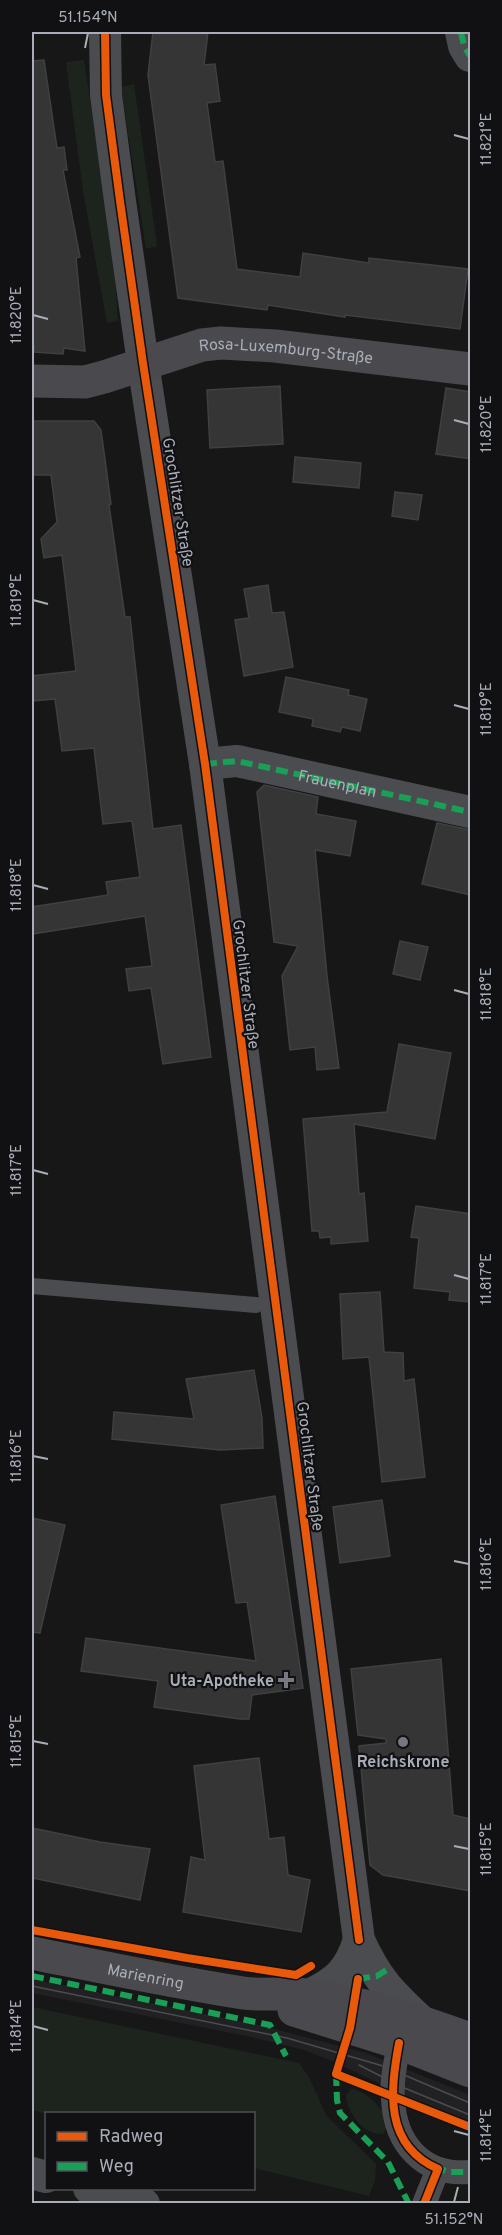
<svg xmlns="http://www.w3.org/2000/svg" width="502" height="2235" font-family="Overpass,sans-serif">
  <rect width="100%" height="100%" fill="#171717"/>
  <path fill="#212123" d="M32,1979L259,2025L366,2053L470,2095V2123L406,2096L332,2061L304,2050L256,2038L32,1993Z"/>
  <path fill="#1d241e" d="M84,60L114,257L118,321L107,323L83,191L66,62Z
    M134,84L157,246L146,249L121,87Z
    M32,2007L299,2063L309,2077L326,2115L376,2164L375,2181L369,2196L254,2168V2114H48L32,2110Z
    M351,2089C368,2090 395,2117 383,2134C364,2136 347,2112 346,2095Z"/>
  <path fill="#353536" stroke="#3f4043" stroke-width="1.5" d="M153,32H208L204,65L215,64L220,101L207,103L215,162L223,161L237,269L300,277L303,253L369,263V258L468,269L460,329L345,315V317L268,305L267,310L178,298L148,75Z
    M44,60L57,148L64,147L67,170H63L80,257L76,258L85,351L64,348L63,354L34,352V346H32V61Z
    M280,386L283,444L210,448L207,390Z
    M446,388L471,392V459L436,454Z
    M32,421H94L101,430L111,504L109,505L125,617H130L153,829L181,825L211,1057L163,1064L151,988L129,991L126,969L152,966L145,916L32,934V907L108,895L106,882L140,877L132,821L103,824L94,748L62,751L55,699L32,701V676L76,671L62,555L44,558L41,539L57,522L51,475H32Z
    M295,457L361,463L359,488L293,482Z
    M395,492L422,495L418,520L392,516Z
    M268,585L272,613L284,612L293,667L244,676L235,620L249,618L244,589Z
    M286,677L349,690L348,695L367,699L360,731L342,727L340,732L312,726L313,719L279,712Z
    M264,785L318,797L316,814L356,821L350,856L315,850L327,976L339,1068L317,1070L315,1047L290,1050L282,976L298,946L274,942L257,792Z
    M437,823L471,830V895L422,884Z
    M400,941L428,947L420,980L393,974Z
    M399,1044L451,1053L435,1139L354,1124L359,1194L364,1193L368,1241L331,1244V1237L320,1238L319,1231H312L303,1119L387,1112Z
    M416,1206L471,1214V1302L449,1300L450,1292L414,1288L419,1238L411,1237Z
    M380,1292L384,1352L403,1353L404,1381L414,1379L425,1477L382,1482L369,1357L343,1359L340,1294Z
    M254,1370L262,1418L263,1448L220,1450L112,1439L114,1412L194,1419L186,1379Z
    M275,1496L303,1688L252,1695L249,1719H240L154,1707L158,1681L81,1671L86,1638L256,1661L247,1602L236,1603L221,1505Z
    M382,1500L390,1556L340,1563L333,1507Z
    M32,1518L65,1525L40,1633L32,1632Z
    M441,1659L453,1815L471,1819V1891L383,1875L370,1865L359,1746L386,1743V1739L358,1735L351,1669Z
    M259,1758L269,1839L284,1837L288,1875L310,1880L301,1932L183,1912L191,1857L205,1860L194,1766Z
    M32,1828L100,1842L150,1849L140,1900L32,1878Z"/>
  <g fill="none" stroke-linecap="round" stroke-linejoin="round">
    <path stroke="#4b4c50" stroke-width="16" d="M32,1286L256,1305"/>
    <path stroke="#4b4c50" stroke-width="24" d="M399,2043C396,2061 391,2080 393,2099C395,2144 423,2176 470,2172
      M424,2204L438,2169"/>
    <g stroke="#4b4c50" stroke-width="32">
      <path d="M105,32L106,95L120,201L143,363L205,764L359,1940C377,1980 391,1993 422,2022"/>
      <path d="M461,32L464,46L470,56"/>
      <path id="s1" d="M205,764L237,761L470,812"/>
      <path d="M309,1995C337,1982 349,1971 359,1940"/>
      <path d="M32,2173L46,2177"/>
      <path d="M89,2188L144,2204"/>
    </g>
    <g stroke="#4a4a4e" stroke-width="33">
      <path id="s2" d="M32,381L85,382L104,377L202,345L221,343L275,346L470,369"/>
      <path id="s3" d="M32,1953C102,1967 172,1982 243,1993C265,1996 286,1992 307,1995C363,2002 418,2020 470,2039"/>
      <path d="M294,2010L399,2043L470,2071"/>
    </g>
    <path stroke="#4b4c4f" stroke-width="1.5" d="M32,1986L287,2038L383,2066L470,2103
      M359,2065L402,2087L470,2115"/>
    <path stroke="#1a9f57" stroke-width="6" stroke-dasharray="12 6" stroke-linecap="butt" d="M461,32L464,46L470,56
      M205,764L237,761L470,812
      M32,1976L270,2025L286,2056
      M358,1979L377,1976L391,1967
      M336,2074L337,2100L340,2113L388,2162L409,2204
      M434,2167L449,2172H470"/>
    <defs>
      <path id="cycleway" d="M105,32L106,95L120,201L143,363L205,764L359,1940
        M32,1930L187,1958L296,1975L311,1966
        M358,1979L350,2028L336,2074L470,2127
        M399,2043C390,2092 384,2145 438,2169L424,2204"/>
    </defs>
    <use href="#cycleway" stroke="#111113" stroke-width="11"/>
    <use href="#cycleway" stroke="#e8590c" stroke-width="8"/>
  </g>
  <path fill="none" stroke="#a8adb8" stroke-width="2" d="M85,48L88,33M454,135L469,139M33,315L48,319M454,420L469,424M33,600L48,604M454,705L469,709M33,885L48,889M454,990L469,994M33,1170L48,1174M454,1275L469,1279M33,1456L48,1459M454,1561L469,1564M33,1741L48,1744M454,1846L469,1849M33,2026L48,2030M454,2131L469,2135M454,2202L458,2187"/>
  <g fill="#757880" stroke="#111113" stroke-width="2">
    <path d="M283 1671h6v6h6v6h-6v6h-6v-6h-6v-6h6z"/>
    <circle cx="403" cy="1742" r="6"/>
  </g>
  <g text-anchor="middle" stroke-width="4.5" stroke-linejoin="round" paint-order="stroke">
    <g font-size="16" fill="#a8adb8" stroke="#111113">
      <text dy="6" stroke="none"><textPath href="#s2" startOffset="260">Rosa-Luxemburg-Straße</textPath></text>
      <text transform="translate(179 502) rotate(81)" y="6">Grochlitzer Straße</text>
      <text dy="6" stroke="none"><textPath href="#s1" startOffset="135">Frauenplan</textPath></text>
      <text transform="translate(247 984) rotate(83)" y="6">Grochlitzer Straße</text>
      <text transform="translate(311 1466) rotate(83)" y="6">Grochlitzer Straße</text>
      <text dy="6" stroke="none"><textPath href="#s3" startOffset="116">Marienring</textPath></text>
    </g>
    <g font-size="16" font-weight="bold" fill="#a8adb8" stroke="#111113" text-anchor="end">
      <text x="274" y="1686">Uta-Apotheke</text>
      <text x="403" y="1767" text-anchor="middle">Reichskrone</text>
    </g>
  </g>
  <rect width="502" height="2235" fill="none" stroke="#111113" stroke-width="66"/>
  <rect x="45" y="2112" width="210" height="78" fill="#111113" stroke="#4d4f55" stroke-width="1.5"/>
  <rect x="57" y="2132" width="30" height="9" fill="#e8590c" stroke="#4d4f55" stroke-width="1.5"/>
  <text x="99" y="2142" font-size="18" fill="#a8adb8">Radweg</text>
  <rect x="57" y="2162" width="30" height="9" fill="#1a9f57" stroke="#4d4f55" stroke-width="1.5"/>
  <text x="99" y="2172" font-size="18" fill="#a8adb8">Weg</text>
  <rect x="33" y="33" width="436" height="2169" fill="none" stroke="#a8adb8" stroke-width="2"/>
  <g font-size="15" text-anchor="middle" fill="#a8adb8">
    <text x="88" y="22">51.154°N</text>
    <text transform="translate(486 139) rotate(-90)" y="5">11.821°E</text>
    <text transform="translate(16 315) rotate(-90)" y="5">11.820°E</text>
    <text transform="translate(486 424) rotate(-90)" y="5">11.820°E</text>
    <text transform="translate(16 600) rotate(-90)" y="5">11.819°E</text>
    <text transform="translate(486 709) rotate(-90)" y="5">11.819°E</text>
    <text transform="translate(16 885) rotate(-90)" y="5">11.818°E</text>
    <text transform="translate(486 994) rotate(-90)" y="5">11.818°E</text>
    <text transform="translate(16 1170) rotate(-90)" y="5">11.817°E</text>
    <text transform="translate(486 1279) rotate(-90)" y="5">11.817°E</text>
    <text transform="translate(16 1456) rotate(-90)" y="5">11.816°E</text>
    <text transform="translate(486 1564) rotate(-90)" y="5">11.816°E</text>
    <text transform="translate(16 1741) rotate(-90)" y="5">11.815°E</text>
    <text transform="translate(486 1849) rotate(-90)" y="5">11.815°E</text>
    <text transform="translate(16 2026) rotate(-90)" y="5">11.814°E</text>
    <text transform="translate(486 2135) rotate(-90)" y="5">11.814°E</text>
    <text x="454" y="2224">51.152°N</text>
  </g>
</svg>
